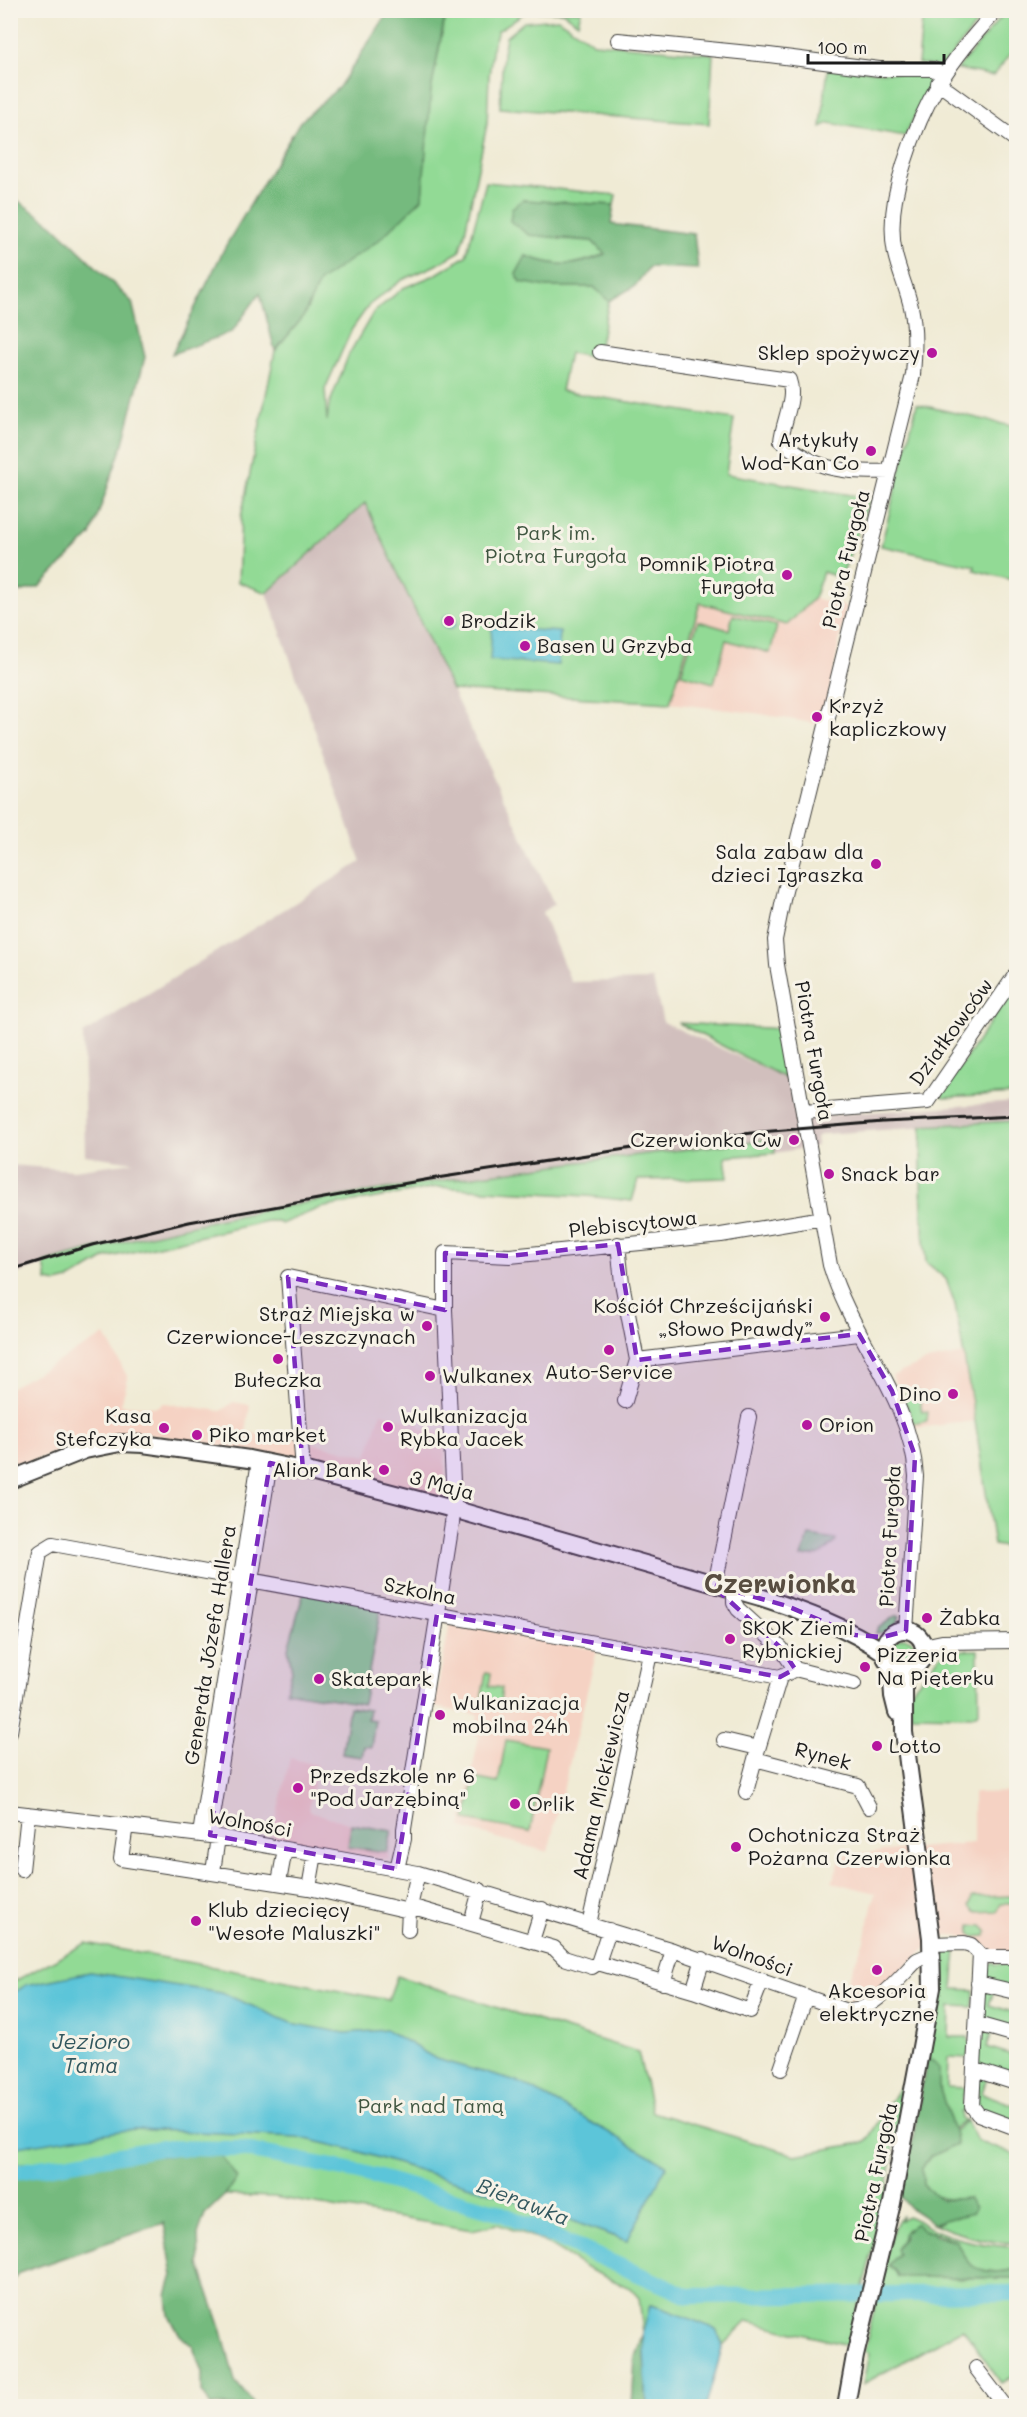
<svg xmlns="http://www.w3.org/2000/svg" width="1027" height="2417" font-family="Mali,sans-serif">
  <rect width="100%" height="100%" fill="#f7f3e8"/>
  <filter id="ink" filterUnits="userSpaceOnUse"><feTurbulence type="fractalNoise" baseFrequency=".0167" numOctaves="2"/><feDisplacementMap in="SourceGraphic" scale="12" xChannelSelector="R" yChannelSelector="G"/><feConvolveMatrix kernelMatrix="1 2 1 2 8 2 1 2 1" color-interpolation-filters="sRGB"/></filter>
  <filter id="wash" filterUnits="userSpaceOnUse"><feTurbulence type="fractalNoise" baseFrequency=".008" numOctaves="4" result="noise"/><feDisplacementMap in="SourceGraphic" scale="24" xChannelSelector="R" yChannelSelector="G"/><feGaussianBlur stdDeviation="1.35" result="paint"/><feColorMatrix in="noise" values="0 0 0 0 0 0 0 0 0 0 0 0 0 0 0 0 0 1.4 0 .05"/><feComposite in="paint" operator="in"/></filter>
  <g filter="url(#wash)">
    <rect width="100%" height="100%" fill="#f0ebd5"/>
    <path fill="#f5d2c3" d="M814,598L846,607L823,725L755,713L670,703L700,603L787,625Z
      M105,1335L128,1378L121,1405L157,1407L164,1403L221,1411L233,1402L250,1405L246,1432L280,1438L283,1436L367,1456L381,1413L419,1423L420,1428L444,1435L446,1499L296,1461L157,1435L131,1432L92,1437L11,1470L10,1388Z
      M964,1354L975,1421L916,1428L892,1376L927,1361Z
      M450,1623L597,1650L548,1852L461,1828L479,1736L474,1735L478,1715L434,1707Z
      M290,1758L316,1765L309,1811L351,1824L392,1831L387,1852L389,1860L271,1840Z
      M1016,1792V1953H991L970,1939L957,1935L938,1936L865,2005L841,1996L864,1941L875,1893L832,1882L842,1855L973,1843V1793Z"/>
    <path fill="#d1bfbd" d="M365,503L452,690L554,904L542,912L571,982L653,980L663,1022L787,1079L798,1117L1016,1102V1121L823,1134L816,1137L817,1146L775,1153L773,1139L530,1168L213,1221L78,1253L11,1276V1165L73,1170L134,1162L85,1155L83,1034L361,862L267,593Z"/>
    <path fill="#92da95" stroke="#577b58" stroke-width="1.5" d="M446,11H581L578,23L562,12L527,11L498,31L493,45L489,76L487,124L464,237L459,252L434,266L402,280L369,305L352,329L325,389L327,421L329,405L349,354L373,313L403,288L435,275L466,256L486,182L616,195L614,205L523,200L558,239L592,241L605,254C572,267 559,268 526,256L547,287H594L609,301L597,358L569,353L561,391L734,419L726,474L870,498L841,578L823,572L814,598L787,625L700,603L670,703L452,690L365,503L267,593L238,582L241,517L275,351L303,317L319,281L379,240L431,91Z
      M923,11H987L942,67L918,64Z
      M1006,11H1016V47L993,76L957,69Z
      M558,19L594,43L713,54L709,124L500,108L503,53L506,37L524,22Z
      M828,68L933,75V79L905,136L829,123L821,127Z
      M917,404L1016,427V581L974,570L975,566L881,546Z
      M733,615L777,626L770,653L726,640L714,683L681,674L698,621L729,630Z
      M1016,984V1094L943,1098L941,1095Z
      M678,1023L782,1029L787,1079Z
      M1016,1121V1549L994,1545L975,1421L955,1304L946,1279L926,1262C921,1216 920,1172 922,1126Z
      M774,1139L775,1153L725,1157L728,1178L638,1180L632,1201L587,1196L437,1187L320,1208L281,1224L277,1221H267L106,1258L69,1280L57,1283L47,1281L44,1263C281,1194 529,1168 774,1139Z
      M910,1390L912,1393L918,1391L922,1412L928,1411L927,1421L914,1424L902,1396L904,1392Z
      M809,1536L836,1540L835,1543L820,1555L801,1557Z
      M306,1584L383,1596L363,1704L286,1691L292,1671L288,1648Z
      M895,1616H900C896,1628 888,1633 876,1633L877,1629Z
      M892 1650a12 12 0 1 1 24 0a12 12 0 1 1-24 0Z
      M978,1650L979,1712L972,1716L911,1715L910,1692L939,1657L947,1651Z
      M486,1672L491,1673L489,1686L502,1688L500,1704L481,1701Z
      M349,1707L369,1710L367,1719L375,1720L371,1747L364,1746L362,1757L342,1754Z
      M506,1740L546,1747L530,1832L466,1820L474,1778L498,1783Z
      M351,1824L392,1831L387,1852L348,1847Z
      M1016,1896V1904H1001L997,1911L975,1912L970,1907L972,1897Z
      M971,1925L982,1926L987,1931L986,1936L973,1937L970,1933Z
      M86,1943L388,2000L397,1976L638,2052L652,2112L795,2155L866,2142L906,2076L883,2210L848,2345L747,2321L723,2345L716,2329L651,2305L643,2333L639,2298L630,2288L588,2269L539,2239L497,2224L472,2230L274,2197L225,2195L237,2178L219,2153L11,2164V1976L15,1981Z
      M956,1951L953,1989L974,1990L973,2007L950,2006L949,2037H968L970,2046L967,2058L948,2057L947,2087L965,2088L962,2099L965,2111L960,2112L961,2119L966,2120L953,2129L939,2087V2069L927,2058L937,2006L941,1957L946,1952Z
      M994,1962L995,1964H1016V1990L985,1980V1966Z
      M984,1989L994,1991L989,2005L1016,2013V2032L985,2023L981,2015Z
      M981,2032H992L987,2047L1016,2056V2080L1012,2079L1013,2074L1010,2078L981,2067L978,2059Z
      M979,2075L987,2078L982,2093L1016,2106V2126L977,2109Z
      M967,2121L977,2141L1016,2155V2243C988,2243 959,2235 933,2223H940L968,2198C945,2200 940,2201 923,2185L922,2168L931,2156L956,2145L954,2131Z
      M902,2215L901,2220L907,2216C918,2220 927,2227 937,2231C961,2241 991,2246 1016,2247V2268C1004,2274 980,2273 969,2263C963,2257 961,2248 956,2241C948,2238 915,2224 907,2229C901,2234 901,2248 897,2255C895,2259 890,2261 888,2265L896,2272L898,2277L1016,2278V2289L881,2291C883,2268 887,2234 902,2215Z
      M1016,2298V2374L1001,2383L963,2329L863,2384L869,2353L864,2351L877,2299Z"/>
    <path fill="#75ba7e" stroke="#486b4d" stroke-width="1.5" d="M390,10L446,11L431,91L422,199L379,240L320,281L303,317L275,351L260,293L232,332L172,354L225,247L299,123L339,87Z
      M11,196L53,225L132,302L145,357L123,443L91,535L39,587L11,594Z
      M523,200L614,205L611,224L694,234L698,269L649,267L635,286L609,301L594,287H547L521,282L516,274L526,256C556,267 575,268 605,254L592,241L529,235L510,221L512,208Z
      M927,2058L934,2062L939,2069V2087L954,2131L957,2145L931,2156L922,2168L923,2185L942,2200L968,2198L975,2207L972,2213L933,2223L910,2208L900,2196L910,2155Z
      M219,2153L237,2178L225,2195L205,2214L198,2234L199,2264L222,2331L235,2381L255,2406H211L202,2392V2372L193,2347L180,2335L169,2316L167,2295L173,2275L164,2223L19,2273L11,2282V2164Z
      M915,2223L924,2231L932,2232L936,2236L956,2241C961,2248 963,2257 969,2263C980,2273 1004,2274 1016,2268V2278L898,2277L896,2272L888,2265L898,2254L896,2249L904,2237L903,2234Z
      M643,2333L647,2406H632L635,2357Z"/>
    <path fill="#5cc5d9" stroke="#3c707a" stroke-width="1.5" d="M442 622a7 7 0 1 1 14 0a7 7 0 1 1-14 0Z
      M492,627L560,632L558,665L490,660Z
      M90,1972L222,1993L291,2023L345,2033L387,2030L436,2059L521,2083L667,2165L627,2241L503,2196L353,2150L297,2137L134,2129L11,2148V1995L26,1985Z
      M650,2305L665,2309L716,2329L723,2345L706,2406H647L643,2333Z"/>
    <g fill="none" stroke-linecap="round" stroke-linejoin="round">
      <path stroke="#5cc5d9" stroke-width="16" d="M10,2173L162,2148L241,2149L359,2172L498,2212L688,2296L1016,2293"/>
    </g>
  </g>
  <g filter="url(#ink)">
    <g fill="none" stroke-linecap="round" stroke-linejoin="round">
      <defs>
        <path id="minor" d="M618,40L769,55L879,69H933L944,75
          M938,83L1016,140
          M600,352L789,380C796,399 783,420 781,441C822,473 840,471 889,472
          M804,1112L928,1102L1016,974
          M618,1244L622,1283L637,1360L859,1334
          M625,1401L637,1360
          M303,1470L288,1277L445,1310
          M715,1585L749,1417
          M906,1631L916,1476C911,1397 852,1339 830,1265L777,965L775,940L784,895L913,375C915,352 916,329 911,307C907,289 899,272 895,254C889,224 894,194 904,164C924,99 950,60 997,10
          M923,1646L942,1642L1016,1641
          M795,1669L854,1684
          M780,1677L755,1759L858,1786L869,1807
          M10,1732L40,1552L53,1544L769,1675L780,1677L795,1669L781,1648L738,1609L734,1602V1591
          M724,1740L758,1748
          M746,1792L755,1759
          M10,1812L218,1837L418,1873L673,1950L847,2011C872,2013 900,1977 917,1960L924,1957L933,1956
          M126,1825L121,1859L309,1888L409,1911
          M200,1834L259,1461
          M210,1835L270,1463
          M397,1869L404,1839V1829L452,1523L454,1503L445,1310V1253L510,1256L721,1235L823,1218
          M22,1870L28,1814
          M213,1872L218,1837
          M279,1882L285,1849
          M309,1888L315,1854
          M410,1906L554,1948L564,1958L592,1967L598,1963L693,1991L750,2011L762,1980
          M471,1923L480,1890
          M589,1924L650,1654
          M408,1930L409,1911L418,1873
          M532,1941L542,1909
          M932,1944L964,1943L971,1945L980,1954L988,1957H1016
          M980,1954L972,2106L978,2114L1016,2128
          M598,1963L609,1930
          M663,1983L673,1950
          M978,1983L1016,1992
          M693,1991L703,1959
          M977,2024L1016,2035
          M781,2069L806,1996
          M975,2070L1016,2083
          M976,2368L1005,2406"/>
        <path id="major" d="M10,1480L85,1450L120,1443L143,1444L249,1459L303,1470L453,1509L760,1597C803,1611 848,1627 885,1653
          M884 1650a20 20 0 1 1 40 0a20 20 0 1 1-40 0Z
          M891,1666L893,1696L897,1712
          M846,2406L855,2356L892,2203L932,1988L931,1938L904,1732V1684L907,1670"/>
      </defs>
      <use href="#minor" stroke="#3c3b38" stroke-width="16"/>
      <use href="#major" stroke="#3c3b38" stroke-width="20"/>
      <use href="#minor" stroke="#fff" stroke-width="14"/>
      <use href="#major" stroke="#fff" stroke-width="16"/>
      <path stroke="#1c1c1c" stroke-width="3" d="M10,1270L92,1245L189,1222L430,1179L639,1147L760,1132L883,1122L1016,1116"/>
    </g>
  </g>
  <path fill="#7b2cbf" fill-opacity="0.2" stroke="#7b2cbf" stroke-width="4.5" stroke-dasharray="12 8" stroke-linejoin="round" d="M618,1244L637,1360L859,1334L892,1391L915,1456L906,1631L883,1637L855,1635L787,1606L712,1585L781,1648L795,1669L780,1677L437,1614L397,1869L210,1835L270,1463L303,1470L288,1277L445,1310V1253L510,1256Z"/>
  <g fill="#b5179e" stroke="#f7f3e8" stroke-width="2">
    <circle cx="932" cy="353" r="6"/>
    <circle cx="871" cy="451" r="6"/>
    <circle cx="787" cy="575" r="6"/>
    <circle cx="449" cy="621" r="6"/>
    <circle cx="525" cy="646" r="6"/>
    <circle cx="817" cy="717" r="6"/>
    <circle cx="876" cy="864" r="6"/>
    <circle cx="794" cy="1140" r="6"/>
    <circle cx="829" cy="1174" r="6"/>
    <circle cx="825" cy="1317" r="6"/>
    <circle cx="427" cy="1326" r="6"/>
    <circle cx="609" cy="1350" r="6"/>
    <circle cx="278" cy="1359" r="6"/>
    <circle cx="430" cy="1376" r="6"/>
    <circle cx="953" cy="1394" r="6"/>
    <circle cx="807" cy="1425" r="6"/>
    <circle cx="388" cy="1427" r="6"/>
    <circle cx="164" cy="1428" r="6"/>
    <circle cx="197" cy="1435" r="6"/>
    <circle cx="384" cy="1470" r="6"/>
    <circle cx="927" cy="1618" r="6"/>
    <circle cx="730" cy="1639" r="6"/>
    <circle cx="865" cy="1667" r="6"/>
    <circle cx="319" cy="1679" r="6"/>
    <circle cx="440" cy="1715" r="6"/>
    <circle cx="877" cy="1746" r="6"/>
    <circle cx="298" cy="1788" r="6"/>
    <circle cx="515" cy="1804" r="6"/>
    <circle cx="736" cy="1847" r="6"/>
    <circle cx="196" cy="1921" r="6"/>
    <circle cx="877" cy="1970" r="6"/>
  </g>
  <g text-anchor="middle" stroke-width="6" stroke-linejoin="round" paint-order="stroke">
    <g font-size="20" fill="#1c1c1c" stroke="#f7f3e8" text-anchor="start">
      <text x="920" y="360" text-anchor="end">Sklep spożywczy</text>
      <text x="859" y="447" text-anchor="end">Artykuły<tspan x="859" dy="23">Wod-Kan Co</tspan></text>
      <text x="775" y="571" text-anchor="end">Pomnik Piotra<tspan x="775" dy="23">Furgoła</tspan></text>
      <text x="461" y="628">Brodzik</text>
      <text x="537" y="653">Basen U Grzyba</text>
      <text x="829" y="713">Krzyż<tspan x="829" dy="23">kapliczkowy</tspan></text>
      <text x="864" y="859" text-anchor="end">Sala zabaw dla<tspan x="864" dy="23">dzieci Igraszka</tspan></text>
      <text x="782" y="1147" text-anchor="end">Czerwionka Cw</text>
      <text x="841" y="1181">Snack bar</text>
      <text x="813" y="1313" text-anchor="end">Kościół Chrześcijański<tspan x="813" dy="23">„Słowo Prawdy”</tspan></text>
      <text x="415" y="1321" text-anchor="end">Straż Miejska w<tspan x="415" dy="23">Czerwionce-Leszczynach</tspan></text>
      <text x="609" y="1379" text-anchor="middle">Auto-Service</text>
      <text x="442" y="1383">Wulkanex</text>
      <text x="278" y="1387" text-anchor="middle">Bułeczka</text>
      <text x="941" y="1401" text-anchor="end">Dino</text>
      <text x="152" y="1423" text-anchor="end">Kasa<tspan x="152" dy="23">Stefczyka</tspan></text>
      <text x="400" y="1423">Wulkanizacja<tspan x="400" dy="23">Rybka Jacek</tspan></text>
      <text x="819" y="1432">Orion</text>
      <text x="209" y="1442">Piko market</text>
      <text x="372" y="1477" text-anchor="end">Alior Bank</text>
      <text x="939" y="1625">Żabka</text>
      <text x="742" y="1635">SKOK Ziemi<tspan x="742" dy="23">Rybnickiej</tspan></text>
      <text x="877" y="1662">Pizzeria<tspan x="877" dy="23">Na Pięterku</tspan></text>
      <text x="331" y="1686">Skatepark</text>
      <text x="452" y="1710">Wulkanizacja<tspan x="452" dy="23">mobilna 24h</tspan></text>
      <text x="889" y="1753">Lotto</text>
      <text x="310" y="1783">Przedszkole nr 6<tspan x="310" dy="23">"Pod Jarzębiną"</tspan></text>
      <text x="527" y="1811">Orlik</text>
      <text x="748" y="1842">Ochotnicza Straż<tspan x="748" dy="23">Pożarna Czerwionka</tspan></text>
      <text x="208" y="1917">Klub dziecięcy<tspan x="208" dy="23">"Wesołe Maluszki"</tspan></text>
      <text x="877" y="1998" text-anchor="middle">Akcesoria<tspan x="877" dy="23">elektryczne</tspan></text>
    </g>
    <g font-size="20" fill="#3f5540" stroke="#f7f3e8">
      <text x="556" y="540">Park im.<tspan x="556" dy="23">Piotra Furgoła</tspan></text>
      <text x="431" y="2113">Park nad Tamą</text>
    </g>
    <g font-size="20" fill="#1c1c1c" stroke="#f7f3e8">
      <text transform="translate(846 559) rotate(-76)" y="7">Piotra Furgoła</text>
      <text transform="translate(951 1032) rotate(-54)" y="7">Działkowców</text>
      <text transform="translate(814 1051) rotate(80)" y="7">Piotra Furgoła</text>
      <text transform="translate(633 1224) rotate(-6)" y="7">Plebiscytowa</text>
      <text transform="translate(442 1485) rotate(15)" y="7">3 Maja</text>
      <text transform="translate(890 1536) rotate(-87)" y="7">Piotra Furgoła</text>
      <text transform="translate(420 1591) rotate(11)" y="7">Szkolna</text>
      <text transform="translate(210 1645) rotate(-81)" y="7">Generała Józefa Hallera</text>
      <text transform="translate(823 1756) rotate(15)" y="7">Rynek</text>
      <text transform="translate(601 1785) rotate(-77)" y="7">Adama Mickiewicza</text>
      <text transform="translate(250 1823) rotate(10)" y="7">Wolności</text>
      <text transform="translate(752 1956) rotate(20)" y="7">Wolności</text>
      <text transform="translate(876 2172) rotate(-78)" y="7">Piotra Furgoła</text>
    </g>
    <g font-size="21" font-style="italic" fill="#32575e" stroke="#f7f3e8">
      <text x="91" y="2049">Jezioro<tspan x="91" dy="24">Tama</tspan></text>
      <text transform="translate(523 2202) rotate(21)" y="7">Bierawka</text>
    </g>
    <g font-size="26" font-weight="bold" fill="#584d40" stroke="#f7f3e8">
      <text x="780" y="1593">Czerwionka</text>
    </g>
  </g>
  <rect width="1027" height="2417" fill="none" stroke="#f7f3e8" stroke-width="36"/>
  <path d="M808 54v9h136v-9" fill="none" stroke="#1c1c1c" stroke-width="3"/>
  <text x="817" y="54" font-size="18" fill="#1c1c1c" stroke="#f7f3e8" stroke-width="4.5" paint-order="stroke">100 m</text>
</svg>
